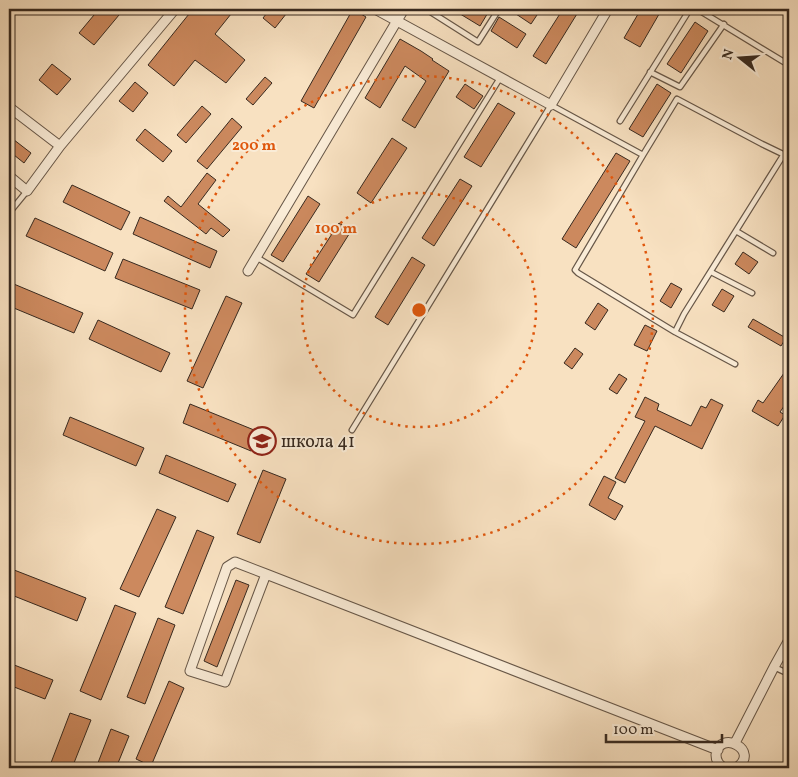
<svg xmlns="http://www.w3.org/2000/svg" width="798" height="777" font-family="Vollkorn,serif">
  <rect width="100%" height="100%" fill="#f8e1c1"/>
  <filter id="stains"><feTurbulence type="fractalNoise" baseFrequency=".004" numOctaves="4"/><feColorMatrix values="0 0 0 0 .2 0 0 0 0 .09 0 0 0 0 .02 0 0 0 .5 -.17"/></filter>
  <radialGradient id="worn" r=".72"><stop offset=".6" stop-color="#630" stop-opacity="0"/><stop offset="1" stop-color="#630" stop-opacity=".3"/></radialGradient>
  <path fill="#cc895e" stroke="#37291f" d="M99,9H124L94,45L79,33Z
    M193,9H235L215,34L245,60L226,83L195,60L174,86L148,65Z
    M270,9H290L275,28L263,18Z
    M353,9L366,17L314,108L301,101Z
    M452,9H486L489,11L480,26Z
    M519,9H541L531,24L516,14Z
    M563,9H580L546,64L533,56Z
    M641,9H662L640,47L624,38Z
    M499,17L526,34L517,48L491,31Z
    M695,22L708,31L681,73L667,64Z
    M400,39L421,51L433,59L432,60L449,71L415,128L402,120L426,81L405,66L380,108L365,98Z
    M52,64L71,79L57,95L39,80Z
    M265,77L272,83L253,105L246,99Z
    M135,82L148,93L133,112L119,101Z
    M465,84L483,96L474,109L456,97Z
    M657,84L671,93L643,137L629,129Z
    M498,103L515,113L481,167L464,157Z
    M202,106L211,114L186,143L177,135Z
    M232,118L242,127L207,169L197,161Z
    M145,129L172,151L163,162L136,140Z
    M9,136L31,153L24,163L9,151Z
    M392,138L407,148L371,203L357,193Z
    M616,153L630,161L576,248L562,239Z
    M207,173L216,180L198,204L230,230L223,237L211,228L206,234L164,201L168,196L181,207Z
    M460,179L472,186L434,246L422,238Z
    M72,185L130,212L121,230L63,202Z
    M308,196L320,204L283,262L271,255Z
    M140,217L217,251L210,268L133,234Z
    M35,218L113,253L105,271L26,236Z
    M339,223L351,231L319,282L306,274Z
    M743,252L758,262L749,274L735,264Z
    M412,257L425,265L388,325L375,317Z
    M123,259L200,290L192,309L115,278Z
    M9,282L83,313L74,333L9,306Z
    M671,283L682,289L671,308L660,301Z
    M722,289L734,296L724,312L712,305Z
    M226,296L242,303L203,388L187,381Z
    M598,303L608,310L595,330L585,323Z
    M753,319L786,338L781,346L748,327Z
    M98,320L170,353L161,372L89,339Z
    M645,325L657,331L647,351L634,345Z
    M575,348L583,354L572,369L564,363Z
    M789,366V399L780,412L785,415L778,426L752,411L758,400L763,403Z
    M619,374L627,379L617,394L609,389Z
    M645,397L659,404L657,410L691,426L701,406L706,408L711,399L723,405L702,449L655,426L625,483L615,478L645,421L635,417Z
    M190,404L259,432L251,451L183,423Z
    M70,417L144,448L136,466L63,435Z
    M166,455L236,484L228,502L159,473Z
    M263,470L286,479L260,543L237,534Z
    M604,476L616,482L608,498L623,506L615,520L589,505Z
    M157,509L176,517L139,597L120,589Z
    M197,530L214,537L183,614L165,607Z
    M9,568L86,598L77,621L9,594Z
    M236,580L249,585L217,667L204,661Z
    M115,605L136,613L101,700L80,691Z
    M158,618L175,625L145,704L127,697Z
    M9,663L53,680L45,699L9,685Z
    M169,681L184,688L151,766L136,759Z
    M70,713L91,720L72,768H49Z
    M111,729L129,736L116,768H96Z"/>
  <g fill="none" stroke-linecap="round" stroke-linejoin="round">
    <defs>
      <path id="lane" d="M426,9L478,42L499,9
        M697,9L789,65
        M650,72L680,87L724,24
        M620,121L690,9
        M643,155L575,270L578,273L675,332
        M9,213L27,191
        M736,231L773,253
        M256,257L353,315L500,78
        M711,272L752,293
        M735,364L675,332L684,314L784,154
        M352,430L551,105L643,155L677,99L762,144L789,157
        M774,667L789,674"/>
      <path id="street" d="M375,9L551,105L608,9
        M9,107L60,146
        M9,176L27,191L60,146L175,9
        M248,271L404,9
        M266,574L225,682L190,671L227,567L235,562L266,574L718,750
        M735,743L774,667L789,640
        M724,768C719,765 716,761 716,755C719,728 762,751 736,768"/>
    </defs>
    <use href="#lane" stroke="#675748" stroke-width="7"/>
    <use href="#street" stroke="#675748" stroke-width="11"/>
    <use href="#lane" stroke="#faecd7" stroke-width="4.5"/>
    <use href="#street" stroke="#faecd7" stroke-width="9"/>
  </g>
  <g fill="none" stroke="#df570d" stroke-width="2.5" stroke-dasharray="2.5 5">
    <circle cx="419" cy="310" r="117"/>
    <circle cx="419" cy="310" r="234"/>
  </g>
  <defs>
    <symbol id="school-ring" viewBox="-11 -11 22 22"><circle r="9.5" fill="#faecd7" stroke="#8f2418" stroke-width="1.5"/><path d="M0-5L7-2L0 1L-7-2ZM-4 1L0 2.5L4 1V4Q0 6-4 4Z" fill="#8f2418"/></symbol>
  </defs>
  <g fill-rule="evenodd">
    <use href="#school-ring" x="246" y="425" width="32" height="32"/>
  </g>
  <g text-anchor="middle" stroke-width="4" stroke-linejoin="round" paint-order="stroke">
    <g font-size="18" fill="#37291f" stroke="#faecd7" text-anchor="start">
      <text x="281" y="447">школа 41</text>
    </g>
  </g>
  <circle cx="419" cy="310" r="8" fill="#df570d" stroke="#faecd7" stroke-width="2.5"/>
  <g font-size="15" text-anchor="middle" font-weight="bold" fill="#df570d" stroke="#faecd7" stroke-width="4" stroke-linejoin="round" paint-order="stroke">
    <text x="254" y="150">200 m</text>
    <text x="336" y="233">100 m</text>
  </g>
  <rect width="798" height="777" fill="none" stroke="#f8e1c1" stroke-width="30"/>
  <rect x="10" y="10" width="778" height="757" fill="none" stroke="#37291f" stroke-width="2.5"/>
  <rect x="15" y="15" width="768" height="747" fill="none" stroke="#37291f"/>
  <g transform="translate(740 58) rotate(287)" stroke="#faecd7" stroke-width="4" paint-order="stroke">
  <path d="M0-4L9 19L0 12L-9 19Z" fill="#37291f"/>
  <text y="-8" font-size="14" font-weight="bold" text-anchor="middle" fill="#37291f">N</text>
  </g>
  <path d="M606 734v8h116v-8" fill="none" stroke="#37291f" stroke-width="2.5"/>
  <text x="613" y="734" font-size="15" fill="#37291f" stroke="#faecd7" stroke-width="4" paint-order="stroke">100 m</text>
  <rect width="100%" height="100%" filter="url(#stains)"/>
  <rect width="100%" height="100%" fill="url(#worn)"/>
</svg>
